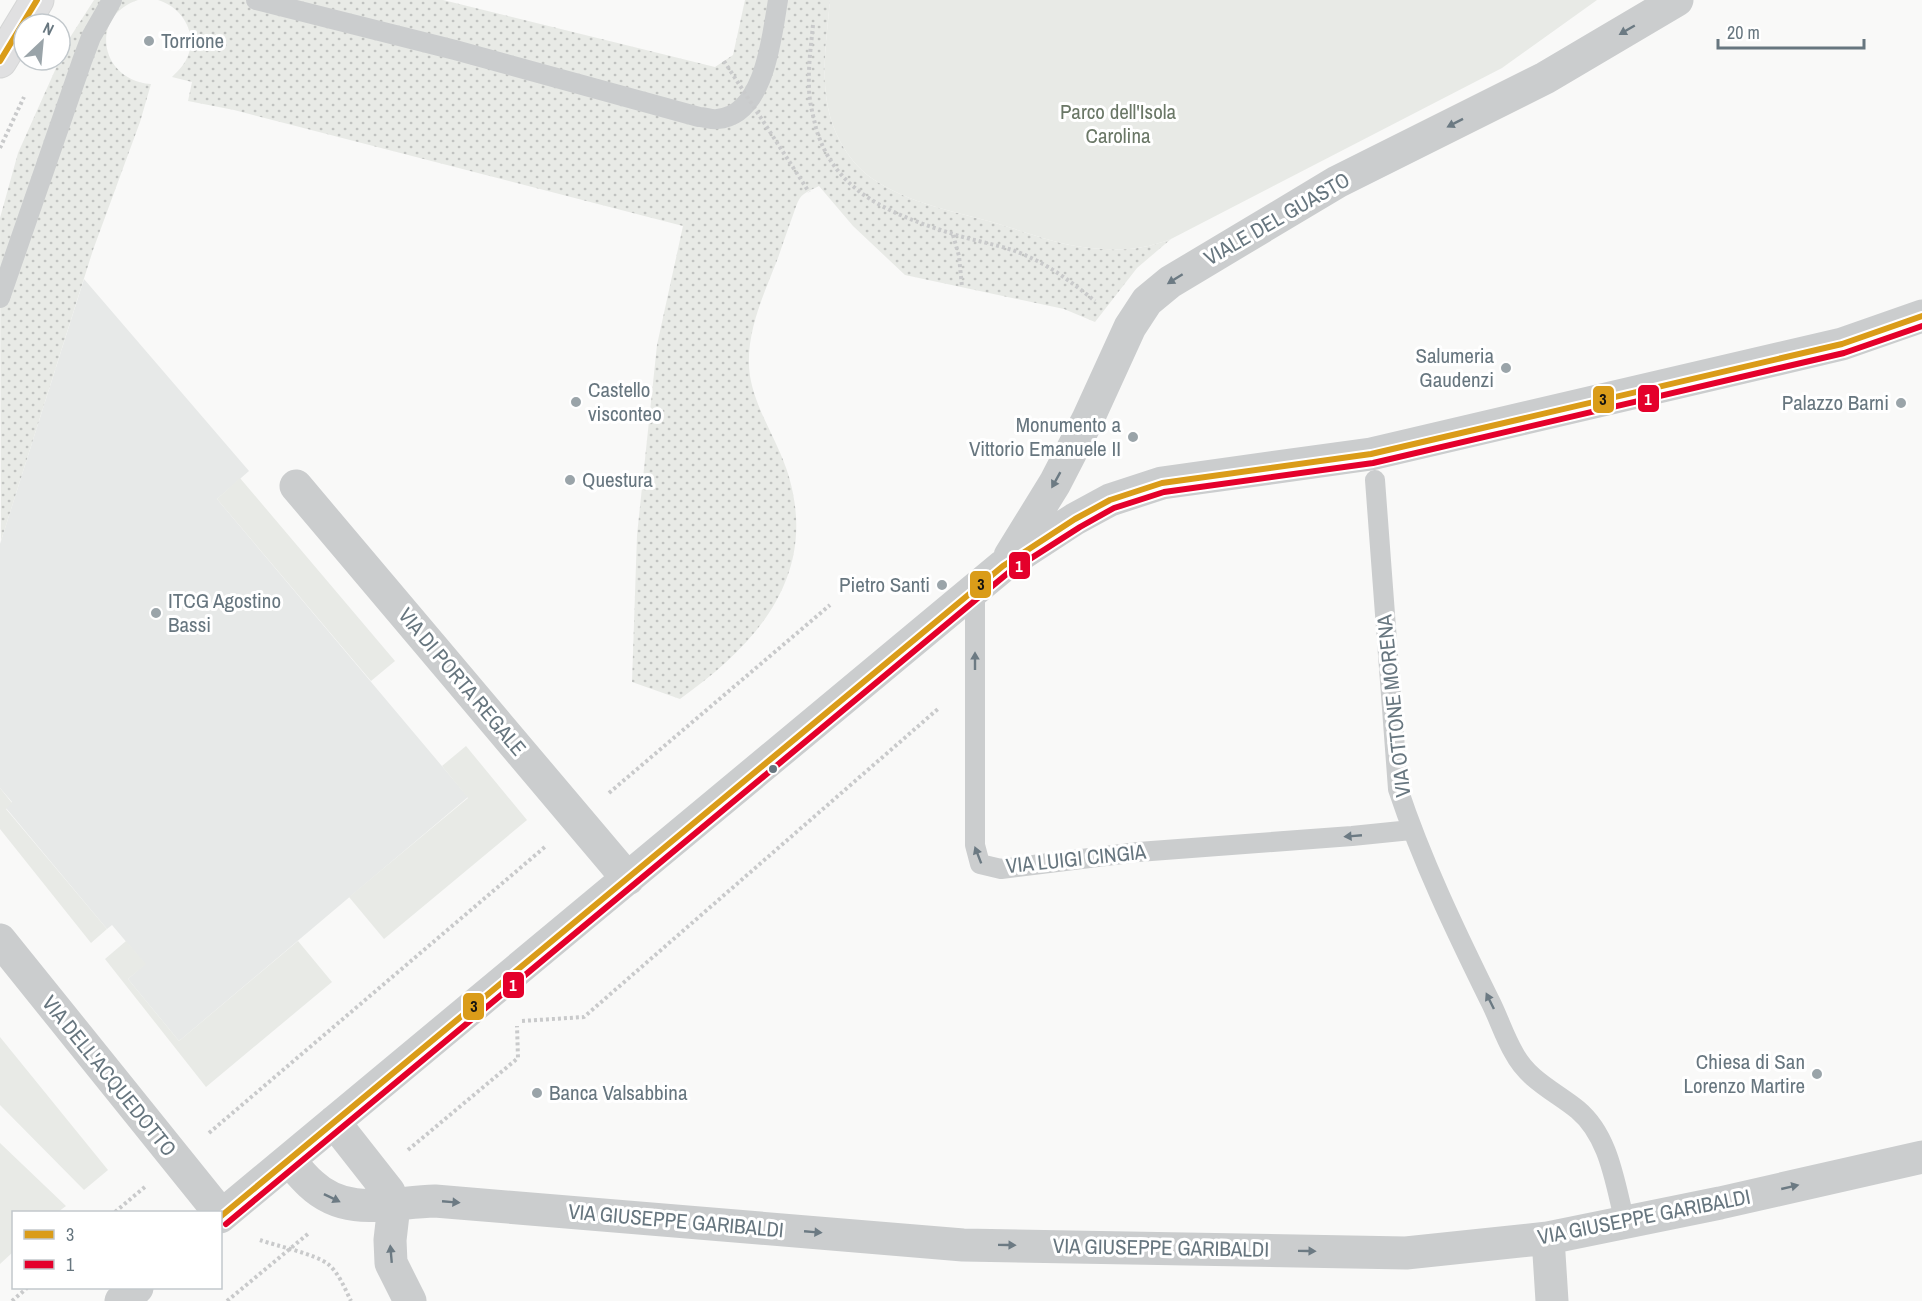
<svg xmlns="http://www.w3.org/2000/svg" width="1922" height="1301" font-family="'Archivo Narrow',sans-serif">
  <defs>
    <pattern id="grass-dots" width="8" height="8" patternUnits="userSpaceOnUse" patternTransform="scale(1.5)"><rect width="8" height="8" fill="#e8eae6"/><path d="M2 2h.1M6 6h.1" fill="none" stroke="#c0c2c0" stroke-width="1.8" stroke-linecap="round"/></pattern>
  </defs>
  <rect width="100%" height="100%" fill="#f9f9f8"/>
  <path fill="#e7e9e8" d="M84,279L249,471L217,499L468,797L179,1041L128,979L145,964L112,925L107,929L6,808L12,802L0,788V544Z"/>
  <path fill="url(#grass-dots)" d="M94,0H138C89,16 99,80 151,84L140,122L93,250L1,541L0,218L18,153L69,39Z
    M158,0H443L715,67L733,55L745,0H830C826,48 816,98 841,143C848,156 858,168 870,177C907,204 959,212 1002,225C1031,234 1060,245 1090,248C1121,251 1142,250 1171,239L1137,268L1095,322L1064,309L905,275L853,226L819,186C813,189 803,193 800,198C797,202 795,210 793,215C788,229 783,243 778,258C764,294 744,335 750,376C756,412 779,442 789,477C818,577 756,645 680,699L632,682L637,535L657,345L683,226L234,110L188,101L192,82L172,77C179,70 186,63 189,53C196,30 181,7 158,0Z"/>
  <path fill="#e8eae6" d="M830,0H1597L1502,68L1171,239C1142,250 1121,251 1090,248C1060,245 1031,234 1002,225C959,212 907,204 870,177C858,168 848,156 841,143C816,98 826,48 830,0Z
    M240,478L395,661L371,681L217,499Z
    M466,746L527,820L384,939L349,897L468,798L442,766Z
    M0,788L12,803L6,809L107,929L91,943L0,829Z
    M126,941L146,964L128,979L179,1041L298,941L332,982L206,1087L105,959Z
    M0,1037L108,1170L84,1190L0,1105Z
    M0,1143L66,1206L58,1212H14L13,1252L0,1264Z"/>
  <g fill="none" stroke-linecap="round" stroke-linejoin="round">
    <defs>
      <path id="secondary" d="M0,61L37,0"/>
    </defs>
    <use href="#secondary" stroke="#d5d6d6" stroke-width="35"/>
    <path stroke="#c9cacb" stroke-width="4" stroke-dasharray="3 3" stroke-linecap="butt" d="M813,25C811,46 808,67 809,88C809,101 813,115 816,128C835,194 894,215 953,234C977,242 1004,245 1027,256C1052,267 1074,284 1095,301
      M0,148L24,97
      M953,235L959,256L962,287
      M609,793L830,605
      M522,1021L584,1017L939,708
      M209,1133L546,846
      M408,1150L518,1058L517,1026
      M115,1212L146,1186
      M260,1240C277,1246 315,1254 328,1264C339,1273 345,1289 351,1301
      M12,1301L27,1288
      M227,1301L309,1233"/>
    <path stroke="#cbcdce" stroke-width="20" d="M256,0L455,50L699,117C705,117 712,120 717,119C765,116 772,35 778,0
      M0,298L82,61L91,37L112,0
      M1375,480L1398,789C1422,861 1455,930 1489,999C1498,1016 1504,1036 1514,1053C1528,1080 1556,1092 1578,1110C1610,1137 1615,1185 1625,1222
      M975,590V845L980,864L1001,869L1138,852L1352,836L1411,830"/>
    <path stroke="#cbcdce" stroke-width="33" d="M296,486L628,879
      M1010,556L1055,483L1088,419L1130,327L1147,301L1170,282L1337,182L1545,78L1677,0
      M0,940L219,1212
      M334,1122L389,1192L393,1214L390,1240L391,1263L410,1301
      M289,1160C296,1168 303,1177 311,1184C347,1218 391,1202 435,1201L963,1245L1406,1253L1548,1238L1720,1203L1922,1157
      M220,1217L1003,566L1075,519L1110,500L1162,483L1371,454L1842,344L1922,316
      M1548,1238L1552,1301
      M121,1301L137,1288"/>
    <use href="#secondary" stroke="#e0e0e1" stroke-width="33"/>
    <path stroke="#c9cacb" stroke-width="4" stroke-dasharray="3 3" stroke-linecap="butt" d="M724,61L809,192"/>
    <defs>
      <path id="bus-1" d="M0,61L37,0
        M220,1217L1003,566L1075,519L1110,500L1162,483L1371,454L1842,344L1922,316"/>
      <path id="bus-2" d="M226,1224L1008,573L1080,527L1114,508L1164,492L1373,463L1844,353L1922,326"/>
    </defs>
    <use href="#bus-1" stroke="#fff" stroke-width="10"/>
    <use href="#bus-2" stroke="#fff" stroke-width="10"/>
    <use href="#bus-1" stroke="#da9c19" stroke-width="6"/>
    <use href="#bus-2" stroke="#e4002b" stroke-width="6"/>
  </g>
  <defs><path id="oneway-solid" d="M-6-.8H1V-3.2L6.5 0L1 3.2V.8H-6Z" transform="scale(1.5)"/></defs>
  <g fill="#6c7a83">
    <use href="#oneway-solid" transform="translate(1627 30) rotate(150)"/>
    <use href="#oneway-solid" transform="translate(1455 123) rotate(153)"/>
    <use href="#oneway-solid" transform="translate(1175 279) rotate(148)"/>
    <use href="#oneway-solid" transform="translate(1056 480) rotate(119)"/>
    <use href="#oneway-solid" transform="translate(975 661) rotate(-90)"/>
    <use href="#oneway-solid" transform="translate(1353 836) rotate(175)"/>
    <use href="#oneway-solid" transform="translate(978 855) rotate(-111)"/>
    <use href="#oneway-solid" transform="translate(1490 1001) rotate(-116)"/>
    <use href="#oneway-solid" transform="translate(1790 1187) rotate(-13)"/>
    <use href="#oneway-solid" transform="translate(332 1198) rotate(26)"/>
    <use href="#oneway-solid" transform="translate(451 1202) rotate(5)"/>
    <use href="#oneway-solid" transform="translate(813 1232) rotate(5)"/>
    <use href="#oneway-solid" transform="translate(1007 1245) rotate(1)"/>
    <use href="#oneway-solid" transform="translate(1307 1251) rotate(1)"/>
    <use href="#oneway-solid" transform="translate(391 1254) rotate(-95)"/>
  </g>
  <g fill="#9aa4a9" stroke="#fff" stroke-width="2">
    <circle cx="149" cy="41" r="6"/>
    <circle cx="1506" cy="368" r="6"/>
    <circle cx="576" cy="402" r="6"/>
    <circle cx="1901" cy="403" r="6"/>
    <circle cx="1133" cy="437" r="6"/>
    <circle cx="570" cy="480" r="6"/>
    <circle cx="942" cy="585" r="6"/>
    <circle cx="156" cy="613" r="6"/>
    <circle cx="1817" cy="1074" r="6"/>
    <circle cx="537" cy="1093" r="6"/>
  </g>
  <circle fill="#67767f" stroke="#fff" stroke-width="2" cx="773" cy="769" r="5"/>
  <g text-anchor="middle" stroke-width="6" stroke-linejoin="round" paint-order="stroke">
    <g font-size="21" fill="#67767f" stroke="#fff" text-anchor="start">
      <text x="161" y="48">Torrione</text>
      <text x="1494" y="363" text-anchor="end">Salumeria<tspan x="1494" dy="24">Gaudenzi</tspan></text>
      <text x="588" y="397">Castello<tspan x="588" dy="24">visconteo</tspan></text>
      <text x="1889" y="410" text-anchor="end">Palazzo Barni</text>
      <text x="1121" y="432" text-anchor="end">Monumento a<tspan x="1121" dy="24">Vittorio Emanuele II</tspan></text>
      <text x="582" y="487">Questura</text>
      <text x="930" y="592" text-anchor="end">Pietro Santi</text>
      <text x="168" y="608">ITCG Agostino<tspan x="168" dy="24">Bassi</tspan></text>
      <text x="1805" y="1069" text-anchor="end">Chiesa di San<tspan x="1805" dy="24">Lorenzo Martire</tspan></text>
      <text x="549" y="1100">Banca Valsabbina</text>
    </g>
    <g font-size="21" fill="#6a7766" stroke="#fff">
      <text x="1118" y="119">Parco dell'Isola<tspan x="1118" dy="24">Carolina</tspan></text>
    </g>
    <g font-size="21" fill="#67767f" stroke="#fff">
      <text transform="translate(1277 219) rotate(-30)" y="7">VIALE DEL GUASTO</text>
      <text transform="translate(462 682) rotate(50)" y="7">VIA DI PORTA REGALE</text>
      <text transform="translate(1394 706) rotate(-96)" y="7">VIA OTTONE MORENA</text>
      <text transform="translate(1076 859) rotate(-6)" y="7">VIA LUIGI CINGIA</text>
      <text transform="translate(109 1076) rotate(51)" y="7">VIA DELL'ACQUEDOTTO</text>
      <text transform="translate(1644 1217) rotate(-11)" y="7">VIA GIUSEPPE GARIBALDI</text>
      <text transform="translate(676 1221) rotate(5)" y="7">VIA GIUSEPPE GARIBALDI</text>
      <text transform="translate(1161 1248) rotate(1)" y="7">VIA GIUSEPPE GARIBALDI</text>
    </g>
  </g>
  <g stroke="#fff" stroke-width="2">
    <rect x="1637" y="384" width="23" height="29" rx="6" fill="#e4002b"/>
    <rect x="1592" y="385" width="23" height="29" rx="6" fill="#da9c19"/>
    <rect x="1008" y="551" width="23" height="29" rx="6" fill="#e4002b"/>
    <rect x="969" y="570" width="23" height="29" rx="6" fill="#da9c19"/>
    <rect x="502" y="971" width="23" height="28" rx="6" fill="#e4002b"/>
    <rect x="462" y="992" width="23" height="29" rx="6" fill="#da9c19"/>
  </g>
  <g font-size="16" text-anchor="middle" font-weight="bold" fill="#fff">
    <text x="1648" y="405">1</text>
    <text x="1019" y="572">1</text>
    <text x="513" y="991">1</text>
  </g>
  <g font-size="16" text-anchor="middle" font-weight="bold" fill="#111">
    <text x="1603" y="405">3</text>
    <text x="981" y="590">3</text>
    <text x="474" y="1012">3</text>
  </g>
  <rect x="12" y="1211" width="210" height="78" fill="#ffffff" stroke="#c2c8cc" stroke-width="1.5"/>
  <rect x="24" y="1230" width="30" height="9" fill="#da9c19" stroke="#c2c8cc" stroke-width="1.5"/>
  <text x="66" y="1241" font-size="18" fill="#67767f">3</text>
  <rect x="24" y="1260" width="30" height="9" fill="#e4002b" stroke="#c2c8cc" stroke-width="1.5"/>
  <text x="66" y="1271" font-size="18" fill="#67767f">1</text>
  <g transform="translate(42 42) rotate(26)"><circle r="28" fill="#ffffff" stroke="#c2c8cc" stroke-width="1.5"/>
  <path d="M0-4.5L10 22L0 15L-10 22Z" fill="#9aa4a9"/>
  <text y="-9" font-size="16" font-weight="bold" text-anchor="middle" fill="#67767f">N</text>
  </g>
  <path d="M1718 39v9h146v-9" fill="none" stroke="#67767f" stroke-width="3"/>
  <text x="1727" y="39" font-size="18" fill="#67767f" stroke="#ffffff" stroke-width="4.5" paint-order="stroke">20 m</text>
</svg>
